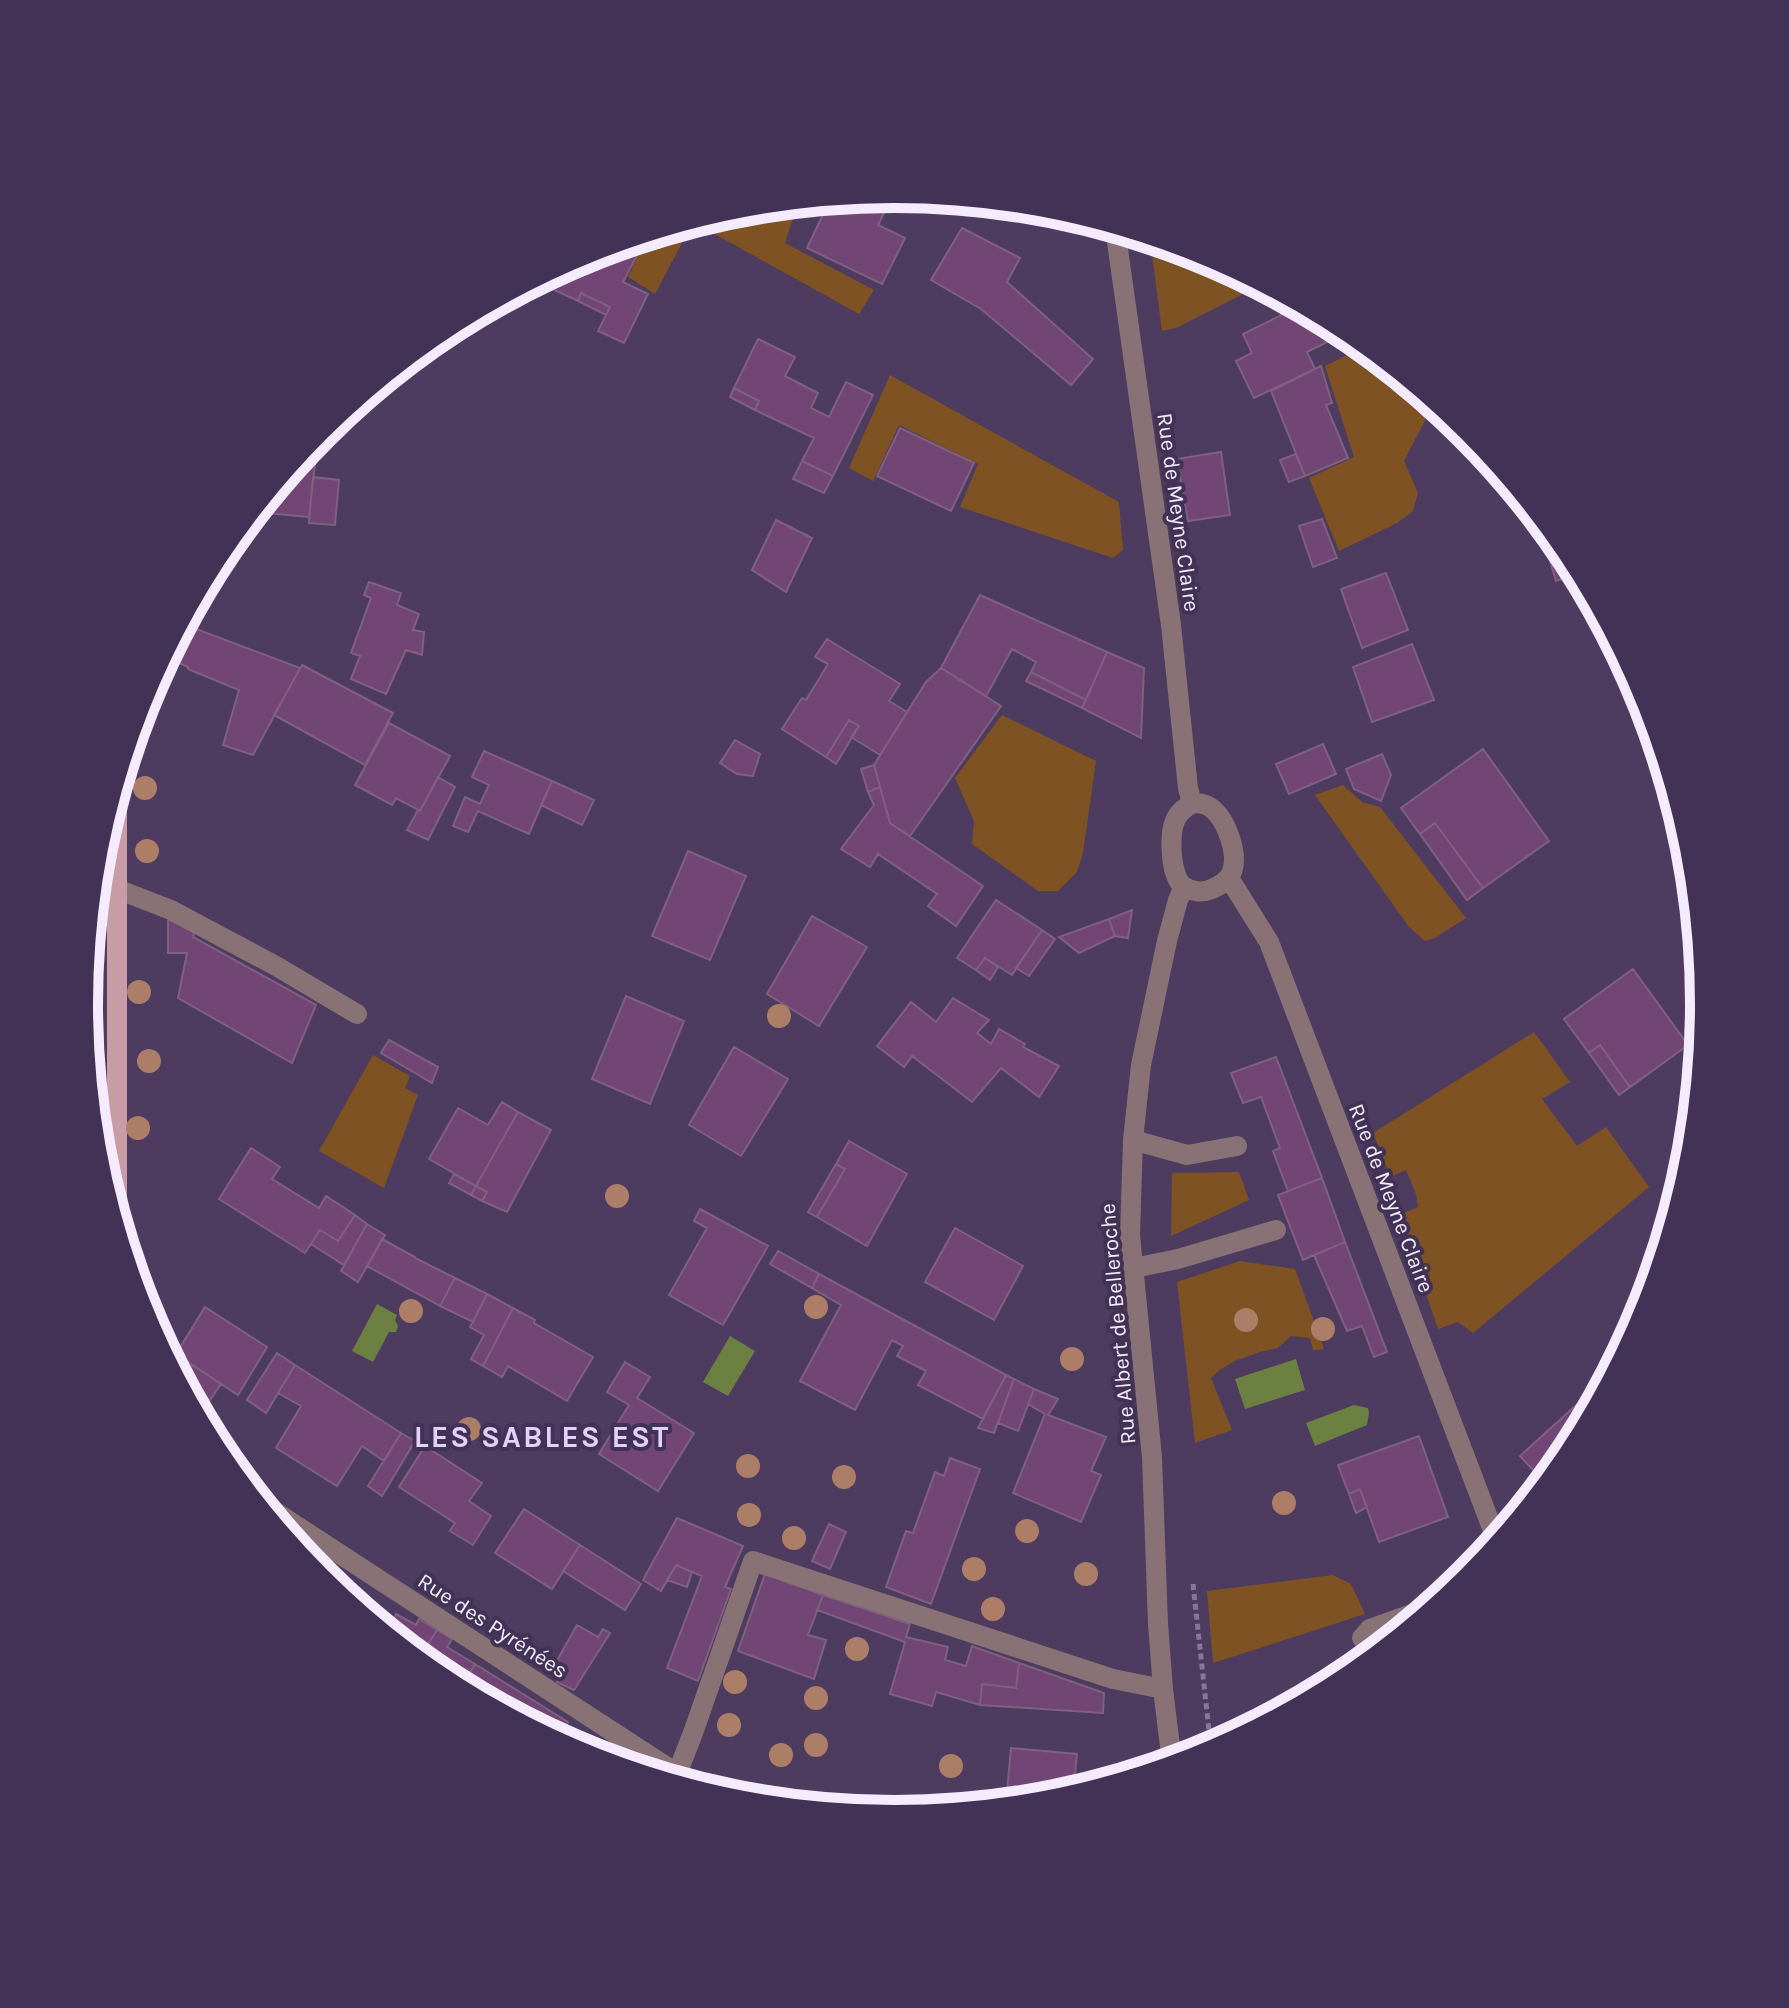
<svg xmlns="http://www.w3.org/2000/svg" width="1789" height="2008" font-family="Karla,sans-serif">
  <rect width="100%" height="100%" fill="#4d3c60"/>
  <path fill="#7f5223" d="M798,203L785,243L874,290L859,314L693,222L737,209Z
    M678,227L688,232L655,294L628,277L639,252L622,244Z
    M1150,239L1205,255L1261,285L1176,328L1162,331Z
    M1365,346L1434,403L1404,461L1418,493L1413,511L1397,523L1339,551L1309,478L1354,457L1325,366Z
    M890,375L1119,502L1123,550L1113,558L960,507L978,464L899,425L873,481L849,468Z
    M1002,715L1096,761L1083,853L1077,872L1058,891H1038L972,844L974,821L955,778Z
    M1343,785L1362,802L1380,807L1466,918L1435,938L1425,941L1409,927L1315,795Z
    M1534,1032L1570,1082L1542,1099L1577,1146L1606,1127L1649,1187L1473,1333L1458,1322L1438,1329L1399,1215L1418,1207L1416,1194L1406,1170L1390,1177L1373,1133Z
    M373,1055L410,1076L405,1088L418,1095L384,1188L319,1151Z
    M1239,1172L1249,1200L1171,1236L1172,1173Z
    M1240,1261L1295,1269L1324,1349L1313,1350L1310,1338L1291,1336L1278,1348L1260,1352L1235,1361L1221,1369L1211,1378L1232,1430L1195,1443L1177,1282Z
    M1333,1575L1351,1584L1365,1614L1213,1663L1207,1591Z"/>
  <path fill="#6b8041" d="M377,1304L397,1315L395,1320L398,1326L396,1332H389L373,1362L352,1351Z
    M730,1336L755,1351L728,1396L703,1382Z
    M1296,1359L1305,1390L1245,1409L1235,1379Z
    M1354,1405L1368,1408L1369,1413L1367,1425L1315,1446L1306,1423Z"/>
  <path fill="#714574" stroke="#7f6081" stroke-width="2" d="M893,194L878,225L905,238L882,284L807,248L830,200Z
    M962,228L1020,258L1007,282L1093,359L1071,385L981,309L931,280Z
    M620,244L638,253L623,282L648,294L624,343L598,331L610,307L581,293L578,301L550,288L558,273L555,271L585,255Z
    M555,271L558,273L550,288L537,281Z
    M581,293L610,307L606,315L578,301Z
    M1300,306L1340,327L1343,334L1307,352L1315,369L1254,398L1236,361L1252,353L1243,334Z
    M758,339L795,357L785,376L818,393L811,408L829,417L846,382L873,395L833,476L802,461L814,438L755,410L759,401L734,388Z
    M1321,366L1332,403L1326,405L1348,458L1305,476L1271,391Z
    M734,388L759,401L755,410L730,397Z
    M331,423L330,438L317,437L322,431Z
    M900,428L974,463L951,511L877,476Z
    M310,445L317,446L309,517L255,512Z
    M1221,452L1230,515L1188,521L1177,459Z
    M1296,454L1305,476L1289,482L1280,460Z
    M802,461L833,476L824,493L793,479Z
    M313,477L339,480L335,525L309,523Z
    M1536,514L1569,554L1579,574L1556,581Z
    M1322,519L1337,558L1313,567L1299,526Z
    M776,520L812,538L786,592L752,570Z
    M1386,573L1408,630L1362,648L1341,589Z
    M369,582L401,593L397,605L419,614L413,630L424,632L422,655L406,650L386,694L351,679L360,656L351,653L371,598L364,595Z
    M980,595L1107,652L1086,700L1031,672L1036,662L1012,649L986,696L941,668Z
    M183,624L300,668L253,755L223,745L239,690L188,669V667L168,658V652Z
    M827,639L900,684L889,701L907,712L880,755L851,737L859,726L849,720L826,757L782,729L802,698L806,700L828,664L815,657Z
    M1412,644L1434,700L1372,722L1353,667Z
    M1107,652L1144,668L1141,738L1082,708Z
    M302,665L393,713L365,765L274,715Z
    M941,668L1001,706L910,836L890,823L874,765L926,682Z
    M1031,672L1086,700L1082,708L1026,681Z
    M849,720L859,726L836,764L826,757Z
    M389,723L450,756L420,811L396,798L392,805L355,785Z
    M1654,728L1660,749L1646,738Z
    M735,740L760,754L753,776L737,774L720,763Z
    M1323,744L1336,774L1289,794L1276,764Z
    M1483,749L1549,841L1483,888L1435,823L1420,834L1401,808Z
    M484,751L552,781L529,834L478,811L468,832L453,826L465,797L480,804L489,785L472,777Z
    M1382,754L1391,775L1381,801L1354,789L1346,769Z
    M874,765L880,787L868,792L861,769Z
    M438,777L455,787L428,840L407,830L418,810L420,811Z
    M552,781L594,800L582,825L541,805Z
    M880,787L890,823L983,886L956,926L928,906L937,894L878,854L870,867L841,849L874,805L868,792Z
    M1435,823L1483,888L1467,900L1420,834Z
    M688,851L746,876L710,960L652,936Z
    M996,900L1042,930L1012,975L985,958L976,970L957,958Z
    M1132,910L1128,938L1115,936L1109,919Z
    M812,916L867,947L819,1026L767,994Z
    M168,919L194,932L193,937L316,1005L292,1063L178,998L187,953H168Z
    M1109,919L1115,936L1079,953L1059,937Z
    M1042,930L1055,939L1029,976L1016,968Z
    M985,958L998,967L990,980L976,970Z
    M1633,969L1688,1045L1630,1087L1600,1045L1589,1053L1564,1019Z
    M626,996L684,1021L650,1104L592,1079Z
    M953,998L989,1020L977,1033L991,1044L999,1029L1025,1044L1023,1047L1059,1066L1039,1097L1001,1068L972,1102L912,1056L904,1067L877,1046L911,1002L936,1022Z
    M389,1040L438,1067L432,1083L381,1053Z
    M1600,1045L1630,1087L1619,1095L1589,1053Z
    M734,1047L788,1079L741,1156L689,1125Z
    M1276,1057L1322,1178L1288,1191L1273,1151L1280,1148L1261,1097L1243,1103L1231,1073Z
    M502,1102L518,1112L476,1186L429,1159L458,1108L488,1125Z
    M518,1112L551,1130L507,1212L482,1201L487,1192L476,1186Z
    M849,1141L907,1174L867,1246L817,1217L845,1169L836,1164Z
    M251,1148L280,1167L272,1179L319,1208L326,1196L355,1215L338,1241L320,1230L305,1253L219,1199Z
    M836,1164L845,1169L817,1217L808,1212Z
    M454,1174L476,1186L471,1195L449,1183Z
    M1322,1178L1345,1242L1303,1260L1278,1195Z
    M476,1186L487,1192L482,1201L471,1195Z
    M700,1209L768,1246L723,1325L669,1295L707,1228L694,1221Z
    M355,1215L367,1224L344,1265L311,1244L320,1230L338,1241Z
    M367,1224L385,1235L358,1282L341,1271Z
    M955,1228L1023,1266L994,1320L925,1282Z
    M382,1239L415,1257V1258L455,1278L440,1306L367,1266Z
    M1345,1242L1387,1352L1374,1357L1362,1326L1347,1331L1314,1255Z
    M778,1251L819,1274L812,1288L770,1264Z
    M819,1274L1006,1375L983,1419L918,1385L926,1371L897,1356L903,1346L892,1340L855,1410L800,1381L841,1305L812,1288Z
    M455,1278L487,1294L473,1322L440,1306Z
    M487,1294L513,1308L483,1366L471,1359L484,1335L470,1327Z
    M205,1307L267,1347L238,1395L176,1354Z
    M513,1308L535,1320L534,1323L593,1357L567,1401L508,1366L502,1377L483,1366Z
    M277,1353L295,1365L266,1413L247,1400Z
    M625,1362L650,1377L637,1398L694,1433L658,1491L599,1454L629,1405L607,1392Z
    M192,1365L221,1384L210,1400L183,1383L181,1380Z
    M295,1365L401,1433L384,1461L362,1446L337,1486L276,1448L301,1406L278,1393Z
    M1006,1375L1014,1379L994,1433L978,1428Z
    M1014,1379L1034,1389L1018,1431L998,1423Z
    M1034,1389L1058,1399L1048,1415L1106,1437L1091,1471L1101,1475L1081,1522L1013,1493L1045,1414L1028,1404Z
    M1594,1389L1600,1395L1568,1455L1545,1483L1520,1456Z
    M401,1433L415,1441L382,1496L368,1486Z
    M1419,1436L1448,1517L1379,1542L1360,1489L1349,1494L1338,1465Z
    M425,1446L482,1483L469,1501L491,1516L473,1545L450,1531L455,1523L399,1487Z
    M950,1458L980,1469L931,1604L886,1587L906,1531L913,1533L935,1472L944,1476Z
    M1360,1489L1367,1507L1356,1513L1349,1494Z
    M524,1509L580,1545L552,1589L495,1553Z
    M677,1518L743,1546L725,1587L731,1589L698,1681L667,1668L702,1576L676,1565L661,1591L643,1580Z
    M829,1524L846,1532L830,1569L812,1561Z
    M580,1545L641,1584L625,1610L563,1571Z
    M676,1565L692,1572L687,1587L667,1580Z
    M765,1574L823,1595L808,1635L826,1640L814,1679L738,1651Z
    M823,1595L910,1624L906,1637L948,1647L945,1660L966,1666L972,1646L1019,1663L1016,1688L982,1684L980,1705L936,1692L932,1706L890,1694L905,1642L817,1610Z
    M396,1614L416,1625L419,1619L437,1630L419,1658L387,1631Z
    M577,1625L598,1637L603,1629L610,1633L574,1690L557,1682L555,1664Z
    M437,1630L452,1639L447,1647L475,1664L461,1687L444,1678L419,1658Z
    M1019,1663L1104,1693L1103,1713L980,1705L982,1684L1016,1688Z
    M475,1664L568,1722L558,1739L461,1687Z
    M572,1742L595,1756L570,1745Z
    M1011,1748L1077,1754L1073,1793L1052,1799L1006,1803Z"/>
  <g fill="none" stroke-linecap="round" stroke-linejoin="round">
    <path stroke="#857795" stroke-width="5" stroke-dasharray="6 4" stroke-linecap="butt" d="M1193,1584L1211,1749"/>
    <path stroke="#887276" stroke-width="20" d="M117,889L171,910L276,966L357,1014
      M1133,1140L1187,1155L1237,1146
      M98,1148L117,1155
      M1134,1268L1178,1259L1276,1230
      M1362,1638L1370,1629L1429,1608
      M677,1774L693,1733L753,1561L1113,1679L1163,1689"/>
    <path stroke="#887276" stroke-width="20" d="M1115,228L1171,625L1188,788L1192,803
      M1192,803C1198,803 1204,803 1210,807C1226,818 1240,855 1231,874C1227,881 1219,886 1212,889C1203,893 1191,892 1183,886C1170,876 1169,834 1175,821C1178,812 1185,808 1192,803Z
      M1229,878L1269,942L1497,1541
      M260,1502L699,1788
      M1172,1763L1163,1689L1158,1624L1152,1457L1130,1235L1133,1140L1141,1065L1167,941L1178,900L1184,887"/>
    <path stroke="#c89ca5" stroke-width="20" d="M117,789V1220"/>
  </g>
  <g fill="#ad7e67">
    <circle cx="145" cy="788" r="12"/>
    <circle cx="147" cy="851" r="12"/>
    <circle cx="139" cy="992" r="12"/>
    <circle cx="779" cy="1016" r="12"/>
    <circle cx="149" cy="1061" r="12"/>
    <circle cx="138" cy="1128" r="12"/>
    <circle cx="617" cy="1196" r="12"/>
    <circle cx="816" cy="1307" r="12"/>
    <circle cx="411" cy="1311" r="12"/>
    <circle cx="1246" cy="1320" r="12"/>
    <circle cx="1323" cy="1329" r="12"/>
    <circle cx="1072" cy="1359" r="12"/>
    <circle cx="469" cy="1429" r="12"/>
    <circle cx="748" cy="1466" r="12"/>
    <circle cx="844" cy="1477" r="12"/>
    <circle cx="1284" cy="1503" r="12"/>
    <circle cx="749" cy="1515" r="12"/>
    <circle cx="1027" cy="1531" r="12"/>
    <circle cx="794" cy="1538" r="12"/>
    <circle cx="974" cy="1569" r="12"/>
    <circle cx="1086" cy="1574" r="12"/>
    <circle cx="993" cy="1609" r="12"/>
    <circle cx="857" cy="1649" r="12"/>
    <circle cx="735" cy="1682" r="12"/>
    <circle cx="816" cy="1698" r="12"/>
    <circle cx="729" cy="1725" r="12"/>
    <circle cx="816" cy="1745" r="12"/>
    <circle cx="781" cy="1755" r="12"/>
    <circle cx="951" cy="1766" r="12"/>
  </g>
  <g text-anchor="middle" stroke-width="8" stroke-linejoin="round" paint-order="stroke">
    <g font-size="22" fill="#f4ecfe" stroke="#423255">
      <text transform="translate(1179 512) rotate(82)" y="8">Rue de Meyne Claire</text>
      <text transform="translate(1392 1198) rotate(69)" y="8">Rue de Meyne Claire</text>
      <text transform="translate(1117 1324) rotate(-95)" y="8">Rue Albert de Belleroche</text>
      <text transform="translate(493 1625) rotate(33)" y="8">Rue des Pyrénées</text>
    </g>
    <g font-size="30" font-weight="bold" letter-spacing="2" fill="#e3d0fc" stroke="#423255">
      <text x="542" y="1447">LES SABLES EST</text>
    </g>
  </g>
  <path d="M0 0H1789V2008H0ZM98 1004a796 796 0 1 1 1592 0a796 796 0 1 1-1592 0Z" fill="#423255" fill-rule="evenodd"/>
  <path fill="none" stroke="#f4ecfe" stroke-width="10" d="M98 1004a796 796 0 1 1 1592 0a796 796 0 1 1-1592 0Z"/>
</svg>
